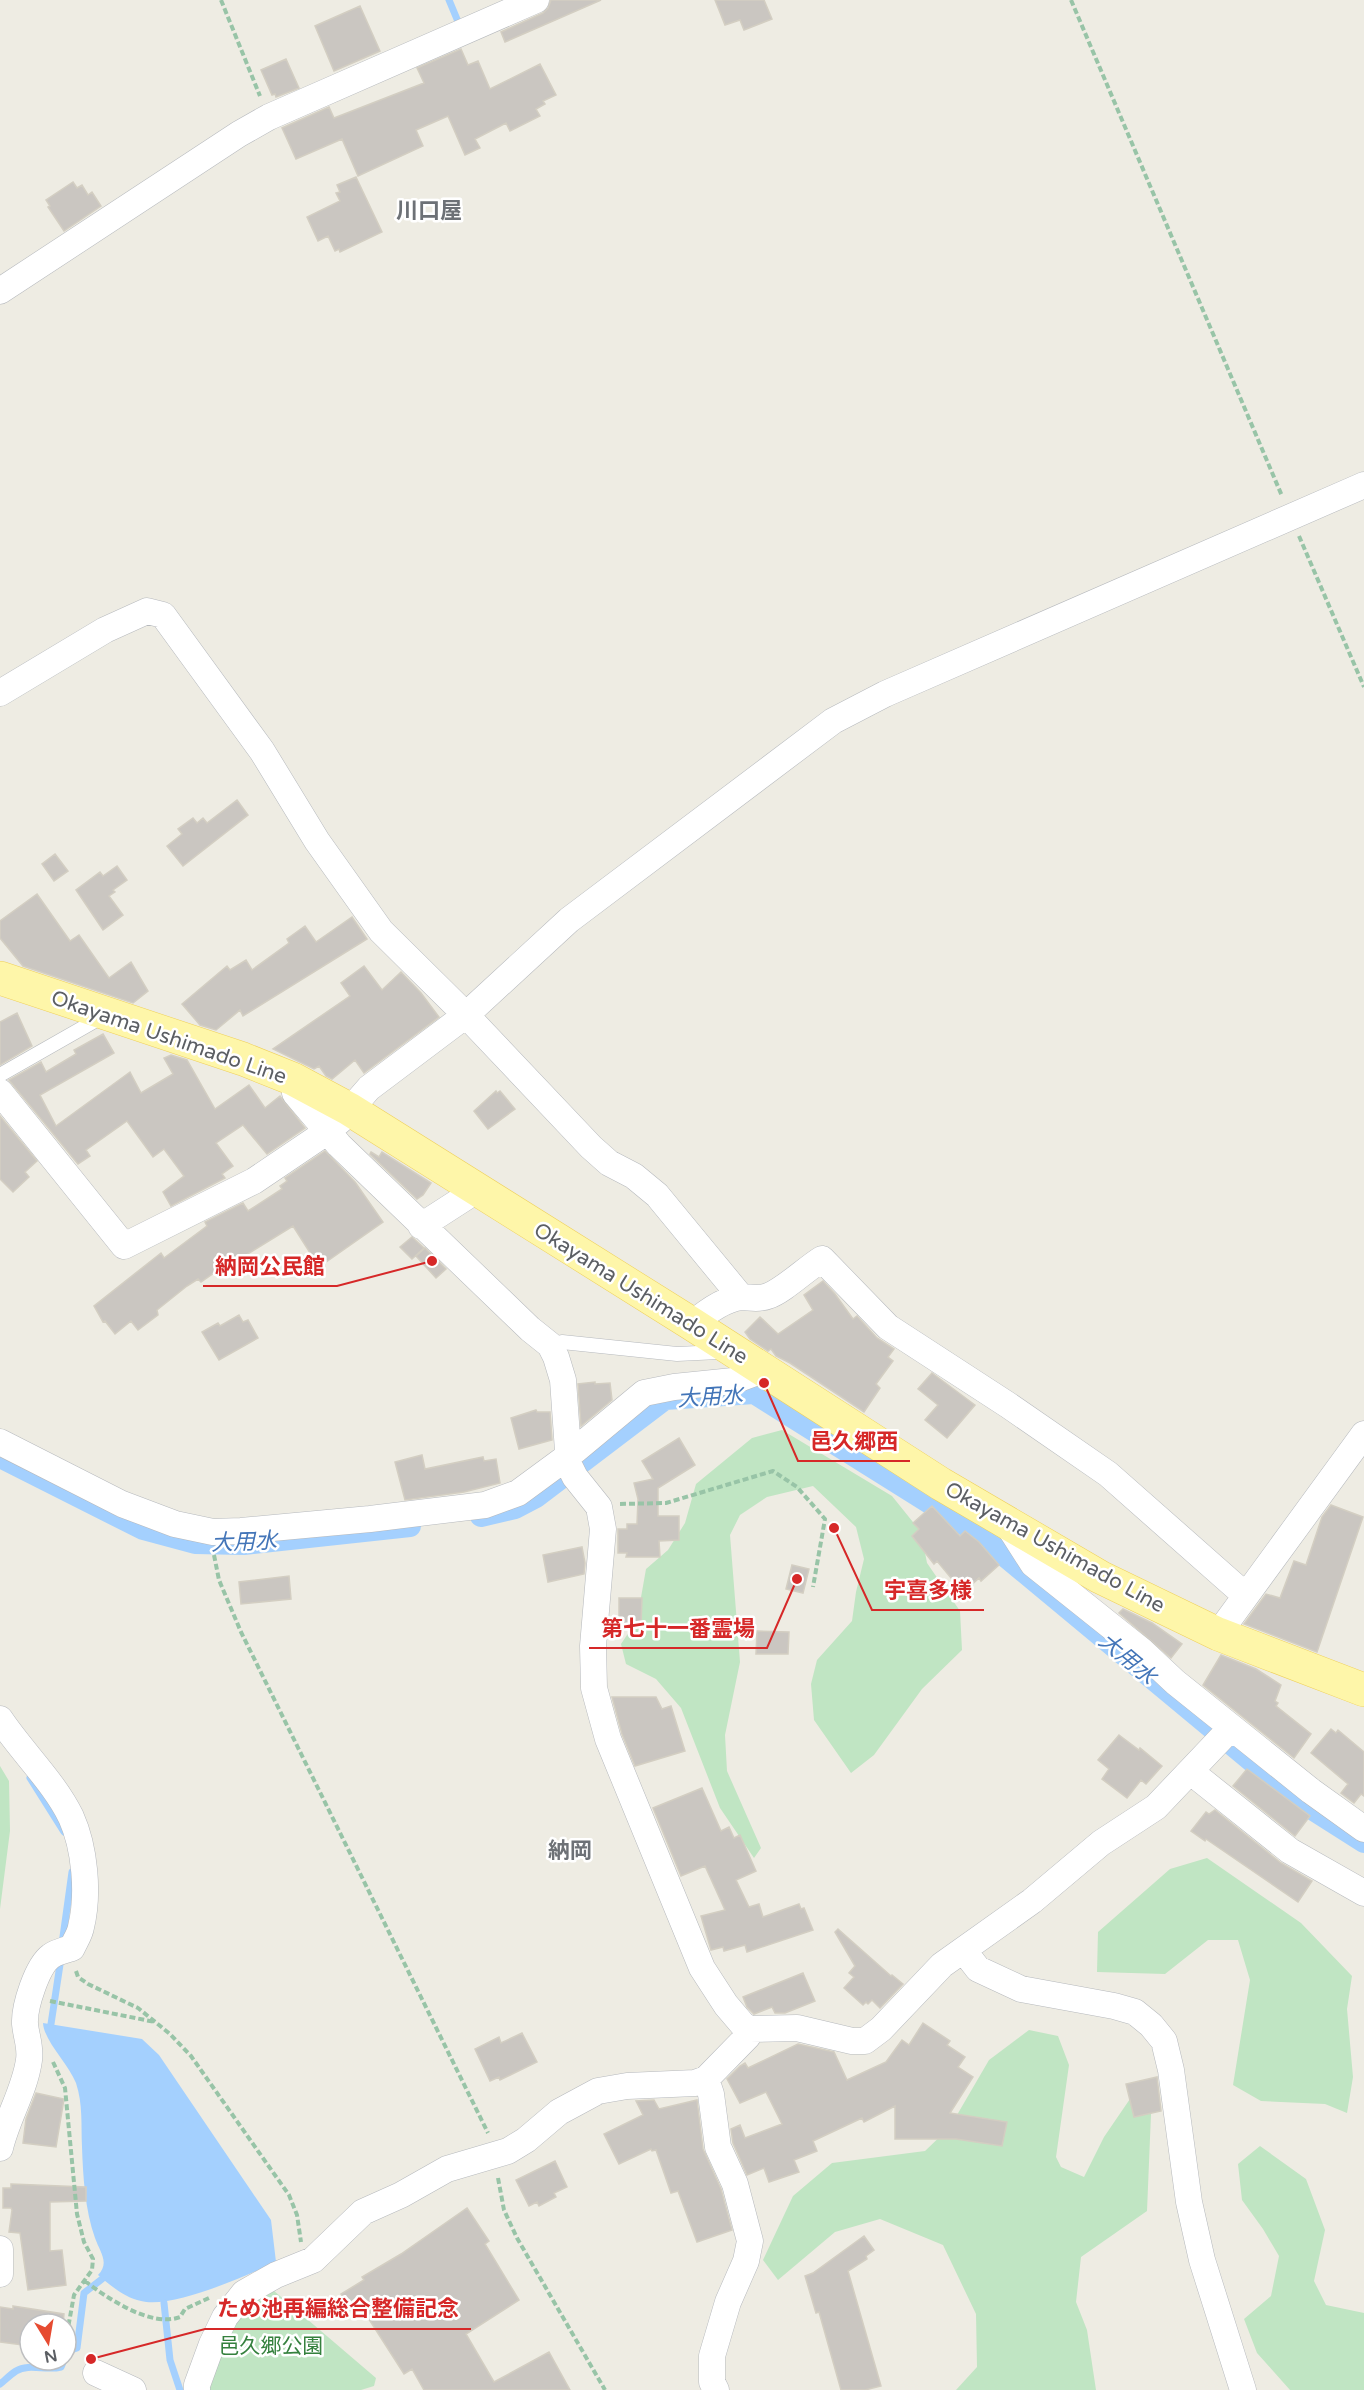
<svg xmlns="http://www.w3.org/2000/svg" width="1364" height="2390" font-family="'Varela Round','Noto Sans JP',sans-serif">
  <rect width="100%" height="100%" fill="#eeece3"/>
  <path fill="#c0e5c3" d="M782,1430L892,1496L921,1532L927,1563L960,1611L962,1650L922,1689L874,1755L851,1773L814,1720L811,1684L817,1660L852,1621L856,1592L864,1559L856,1527L813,1486L767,1497L740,1515L730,1535L740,1662L725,1735L727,1771L761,1848L754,1858L720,1808L681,1708L656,1679L626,1664L621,1644L637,1620L646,1569L668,1550L685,1523L696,1484L752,1438Z
    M0,1766L9,1781L10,1831L0,1909Z
    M1207,1858L1301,1923L1352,1976L1347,2009L1353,2077L1347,2113L1325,2104L1261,2101L1233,2085L1250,1980L1238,1940H1208L1165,1974L1097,1972L1098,1932L1170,1869Z
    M1029,2030L1058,2036L1069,2065L1056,2157L1061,2167L1084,2177L1104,2137L1132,2096L1151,2114L1147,2211L1081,2257L1076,2302L1087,2330L1096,2390H956L977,2367L976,2314L943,2245L880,2219L835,2232L778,2280L763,2260L793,2196L832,2163L925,2151L950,2127L989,2060Z
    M1260,2146L1306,2179L1325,2230L1314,2281L1326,2305L1364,2313V2390H1290L1257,2353L1244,2319L1271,2296L1279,2256L1263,2229L1242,2200L1238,2164Z
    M273,2290L376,2378L374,2386L361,2390H207L216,2352L245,2306Z"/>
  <path fill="#a4d0fe" d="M43,2023L142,2039L159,2055L271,2220L276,2262C246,2276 172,2309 141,2301C125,2298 110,2285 98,2275C110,2263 100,2252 95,2238C85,2210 83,2176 82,2147C81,2125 83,2104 76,2083C68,2063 44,2041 43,2023Z"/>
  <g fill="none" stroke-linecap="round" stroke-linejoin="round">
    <path stroke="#a4d0fe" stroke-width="7" d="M449,0L459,24
      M30,1778L64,1832
      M62,1944L72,1872
      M51,2024L61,1958
      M164,2303L170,2360L180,2390
      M66,2356L68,2351L77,2348L84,2293L102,2279
      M0,2384C5,2380 10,2375 16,2371C29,2363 46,2371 61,2367L64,2360"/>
    <path stroke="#a4d0fe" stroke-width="22" d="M0,1457L143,1529L195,1543L244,1544L410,1526
      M481,1516L515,1508L536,1497L665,1399L754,1393L976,1532L1301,1802L1364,1842"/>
  </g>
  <path fill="#cac6c1" stroke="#d3cec2" stroke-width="1.5" d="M551,0H601L505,42L501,32L543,13L548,8Z
    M715,0H764L772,19L744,30L740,20L725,25Z
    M360,6L380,51L334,71L315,26Z
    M461,49L468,65L478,61L490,89L540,64L556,95L543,101L545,104L536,109L540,116L510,131L506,123L475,139L480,148L465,155L448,116L416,130L423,146L358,176L342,139L296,159L282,128L329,107L334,118L424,83L417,68Z
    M286,59L299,88L276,97L275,94L272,95L261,70Z
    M356,177L382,232L340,252L339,249L335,251L328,236L318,241L307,217L340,201L336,193L340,192L337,185Z
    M73,182L77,188L82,185L88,195L92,192L101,206L64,231L48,207L50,206L46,200Z
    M237,800L248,815L183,866L167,846L182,834L178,829L193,818L197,823L203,818L207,823Z
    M55,854L68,871L54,881L42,864Z
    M117,866L127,880L113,890L115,892L109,896L123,915L103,930L76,890L100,872L103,876Z
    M37,894L70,941L79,935L109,978L131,962L148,991L133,1003L23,966L0,938V921Z
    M352,917L367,939L243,1016L240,1010L216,1030L200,1025L182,1004L227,966L230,970L246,960L252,970L289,943L287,939L305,926L316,942Z
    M364,966L382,990L401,972L421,993L439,1017L364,1073L355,1060L332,1079L326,1076L319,1066L314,1069L273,1049L350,996L341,983Z
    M17,1013L32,1046L0,1065V1022Z
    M103,1034L114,1053L40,1095L56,1126L130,1072L141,1093L173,1074L164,1058L171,1055L187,1060L215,1109L249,1085L265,1108L280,1096L305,1128L267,1154L243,1125L216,1143L233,1166L222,1174L225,1178L171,1206L163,1192L184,1176L164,1149L153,1157L127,1121L86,1150L90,1156L78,1164L9,1080L41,1062L46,1072L76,1054L74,1050Z
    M496,1091L497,1093L500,1091L515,1109L488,1129L474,1111Z
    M0,1116L37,1161L25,1172L29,1177L13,1192L0,1179Z
    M325,1151L355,1182L383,1222L319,1267L293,1226L233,1263L231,1261L201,1282L198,1279L187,1286L157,1310L158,1315L138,1330L131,1321L115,1334L105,1321L103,1322L94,1306L161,1253L164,1258L207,1226L205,1222L243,1203L248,1211L282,1189L280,1186L287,1181L285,1178Z
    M371,1152L379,1157L382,1152L431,1183L423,1195L417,1199L370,1154Z
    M412,1237L424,1248L412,1259L400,1247Z
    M425,1248L446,1269L436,1278L416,1256Z
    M823,1281L835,1294L853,1319L857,1316L877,1338L894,1349L888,1357L893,1361L876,1384L880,1388L864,1412L790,1363L776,1356L771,1349L768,1351L750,1339L745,1332L760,1317L778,1334L813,1310L804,1295Z
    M239,1315L243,1322L248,1320L258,1338L219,1360L202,1332L218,1323L220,1326Z
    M932,1373L975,1405L947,1438L925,1420L938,1405L918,1389Z
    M595,1382V1384L610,1383L612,1400L581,1426L578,1384Z
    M536,1410L537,1412H550L552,1440L519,1449L511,1418Z
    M679,1438L695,1465L658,1488V1516H679V1540L659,1541L660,1557H626L627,1553H618V1529H627V1524H637L638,1499L634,1483L653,1479L642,1461Z
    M422,1455L425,1469L483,1457L484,1461L496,1459L500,1483L464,1492L405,1500L395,1462Z
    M1331,1505L1363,1517L1317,1652L1244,1624L1266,1594L1280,1598L1294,1561L1306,1565L1322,1517Z
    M932,1506L960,1536L965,1531L979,1542L999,1565L981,1581L979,1578L966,1590L964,1587L961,1590L937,1561L934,1564L912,1536L919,1529L913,1523Z
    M582,1547L585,1563L584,1574L548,1582L543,1555Z
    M792,1565L809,1569L803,1593L786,1589Z
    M289,1576L291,1599L241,1604L239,1582Z
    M619,1598H642L641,1625H639L638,1628H619Z
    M1123,1609L1152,1623L1182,1644L1171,1658L1119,1613Z
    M757,1631L789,1632L788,1654H756Z
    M1221,1655L1256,1669L1281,1685L1275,1701L1278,1703L1276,1706L1311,1734L1294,1758L1203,1685Z
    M612,1697H656L662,1709L671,1706L685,1751L635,1766L622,1734Z
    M1331,1729L1336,1733L1338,1730L1364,1752V1796L1361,1794L1354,1803L1341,1793L1348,1784L1311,1753Z
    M1119,1735L1139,1750L1140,1748L1162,1766L1146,1784L1141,1780L1127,1798L1102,1779L1109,1769L1098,1760Z
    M1247,1769L1310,1816L1295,1836L1233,1786Z
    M702,1788L721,1831L729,1827L734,1838L740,1835L756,1871L736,1880L749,1907L759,1904L763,1917L799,1904L801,1909L804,1908L813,1930L747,1952L745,1945L724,1951L723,1947L711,1950L701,1916L725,1910L705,1866L681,1876L653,1808Z
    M1215,1810L1281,1863L1312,1881L1298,1902L1206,1839L1205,1841L1191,1831L1206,1812L1209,1814Z
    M838,1929L891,1976L892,1975L903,1984L880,2008L872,2000L868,2004L866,2002L863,2005L844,1988L854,1977L849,1973L855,1966L835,1932Z
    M803,1973L815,2001L785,2013H775L772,2007L754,2014L747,2007L743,1997Z
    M923,2023L950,2041L947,2045L965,2057L958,2067L973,2077L950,2113L1007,2122L1002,2146L956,2139H895V2106L864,2122L862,2118L813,2141L817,2151L794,2160L799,2172L769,2182L764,2168L747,2175L733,2143L731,2129L740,2125L745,2138L782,2124L766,2092L740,2103L727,2079L740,2066L745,2063L748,2068L798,2044L834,2052L847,2080L886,2062L902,2040L909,2045Z
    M522,2033L537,2062L500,2080L499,2077L490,2081L475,2049L499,2037L501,2043Z
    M1157,2077L1161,2111L1134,2117L1126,2084Z
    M36,2093L64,2099L56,2147L23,2143L26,2119Z
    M654,2100L659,2109L697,2100L703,2149L721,2189L732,2230L697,2242L678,2191L671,2193L656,2150L652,2151L651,2149L619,2164L604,2134L643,2115L636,2101Z
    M555,2161L567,2187L554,2193L556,2197L539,2206L537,2202L529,2206L516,2180Z
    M11,2184L86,2187V2201L50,2202V2251L62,2250L66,2285L28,2290L20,2233L9,2232L12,2210L11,2208H3V2188H11Z
    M467,2208L489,2241L485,2244L519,2300L466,2334L494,2382L549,2352L570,2390H424L412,2369L404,2374L365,2313L356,2319L341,2294L364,2280L362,2277L401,2254Z
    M864,2236L874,2250L866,2256L867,2259L848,2271L881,2386L865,2390H841L819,2312L816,2313L805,2276L813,2273Z
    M13,2306L64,2314L63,2324H30V2346L0,2342V2307L13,2309Z"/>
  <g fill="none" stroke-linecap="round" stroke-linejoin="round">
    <defs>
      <path id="lane" d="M0,1075L93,1022L96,1011
        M550,1345L562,1342L677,1354L719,1352L724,1349"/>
      <path id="street" d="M0,291L239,134L269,117L536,0
        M0,693L105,630L147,611L163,615L262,751L317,841L381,931L466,1015L591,1147L609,1163L634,1176L657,1195L741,1297
        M293,1079L295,1093L339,1145L530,1329L550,1345L556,1357L563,1380L569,1465L575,1477L599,1507L603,1529L593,1646L594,1688L608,1739L702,1968L726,2005L743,2025L750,2029L797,2028L852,2041H865L881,2029L942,1965L1032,1901L1101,1843L1156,1807L1231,1728
        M0,1092L124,1246L254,1181L328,1131L342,1119L369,1088L466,1015L569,920L833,721L885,694L1364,485
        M421,1226L466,1197L471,1186
        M692,1324C704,1314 724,1299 741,1297C750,1297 758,1300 768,1296C783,1291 807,1268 822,1259L888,1327L1008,1405L1108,1474L1245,1595
        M0,1442L122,1504L175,1524L213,1532L241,1531L370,1519L485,1505L518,1493L567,1457L644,1393L674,1387L733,1381L763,1370
        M1008,1525L1033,1564L1142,1651L1175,1682L1311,1791L1364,1829
        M1218,1634L1364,1434
        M0,1719C22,1752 54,1782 71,1817C85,1848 89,1894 81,1927C80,1934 75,1941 72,1948C65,1950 56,1952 51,1956C37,1966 24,2007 25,2024C26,2036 31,2047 29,2060C25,2090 7,2118 0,2148
        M1191,1772L1290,1851L1364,1893
        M964,1951L978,1969L1021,1989L1114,2006L1135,2012L1151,2025L1164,2041L1171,2070L1189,2202L1202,2260L1243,2390
        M0,2249V2274
        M96,2373L133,2390
        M197,2390V2385L212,2344L225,2317L244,2293L276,2275L313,2260L363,2212L401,2195L447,2169L508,2151L526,2140L559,2112L598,2091L627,2086L695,2083L706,2079
        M716,2390L712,2382V2356L728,2302L746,2261L750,2241L735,2184L718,2147L711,2094L706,2079L748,2036L750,2029"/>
      <path id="primary" d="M0,978L243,1059L293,1079L349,1109L692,1324L941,1484L1100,1577L1218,1634L1364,1690"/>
    </defs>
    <use href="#lane" stroke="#b6b9bd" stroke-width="15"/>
    <use href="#street" stroke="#b6b9bd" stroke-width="27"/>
    <use href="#primary" stroke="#efd05b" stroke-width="34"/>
    <path stroke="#98c4a7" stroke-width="4" stroke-dasharray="6 3" stroke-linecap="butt" d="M221,0L260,96
      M1071,0L1282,496
      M1299,536L1364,687
      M620,1504L666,1503L773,1471L797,1487L825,1519L813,1587
      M214,1555L219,1580L241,1632L488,2133
      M76,1971L78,1977L88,1984L138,2008L170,2034L191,2056L289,2195L297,2215L301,2242
      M50,2001L155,2022
      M53,2062L65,2088L77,2214L84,2242L93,2259L92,2270L74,2295L66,2339
      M498,2178L504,2210L517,2238L605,2390
      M85,2281C107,2298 151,2328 180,2317L185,2309L211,2297"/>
    <use href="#lane" stroke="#fff" stroke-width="14"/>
    <use href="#street" stroke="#fff" stroke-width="26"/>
    <use href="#primary" stroke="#fef6a9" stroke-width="33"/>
  </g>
  <g text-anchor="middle" stroke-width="5" stroke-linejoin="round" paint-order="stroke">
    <g font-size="21" fill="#5c5f64" stroke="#fff">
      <text transform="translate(169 1037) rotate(19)" y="7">Okayama Ushimado Line</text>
      <text transform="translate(641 1293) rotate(32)" y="7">Okayama Ushimado Line</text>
      <text transform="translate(1055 1547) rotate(29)" y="7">Okayama Ushimado Line</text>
    </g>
    <g font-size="21" fill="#35813e" stroke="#fff">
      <text x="271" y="2353">邑久郷公園</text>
    </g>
    <g font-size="22" font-weight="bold" fill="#6d7176" stroke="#fff">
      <text x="429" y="218">川口屋</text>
      <text x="570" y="1858">納岡</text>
    </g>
    <g font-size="22" font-style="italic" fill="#4375b8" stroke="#fff">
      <text transform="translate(710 1396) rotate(-4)" y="8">大用水</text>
      <text transform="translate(244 1541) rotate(-2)" y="8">大用水</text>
      <text transform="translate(1128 1658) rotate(40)" y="8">大用水</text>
    </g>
  </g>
  <path fill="none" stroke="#d62828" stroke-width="2" d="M432 1261L337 1286H203M764 1383L798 1461H910M834 1528L872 1610H984M797 1579L767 1648H589M91 2359L205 2329H471"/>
  <g fill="#d62828" stroke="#fff" stroke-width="2">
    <circle cx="432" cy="1261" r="6"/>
    <circle cx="764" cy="1383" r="6"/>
    <circle cx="834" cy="1528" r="6"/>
    <circle cx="797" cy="1579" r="6"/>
    <circle cx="91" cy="2359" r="6"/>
  </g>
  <g font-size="22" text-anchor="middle" font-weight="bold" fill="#d62828" stroke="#fff" stroke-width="5" stroke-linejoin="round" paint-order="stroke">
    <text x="270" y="1274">納岡公民館</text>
    <text x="854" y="1449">邑久郷西</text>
    <text x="928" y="1598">宇喜多様</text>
    <text x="678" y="1636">第七十一番霊場</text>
    <text x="338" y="2316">ため池再編総合整備記念</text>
  </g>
  <g transform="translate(48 2342) rotate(169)"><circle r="28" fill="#ffffff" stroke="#bebfc1" stroke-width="1.5"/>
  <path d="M0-4.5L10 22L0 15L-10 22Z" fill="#e64b31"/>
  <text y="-9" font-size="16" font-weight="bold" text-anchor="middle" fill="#5c5f64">N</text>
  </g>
</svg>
